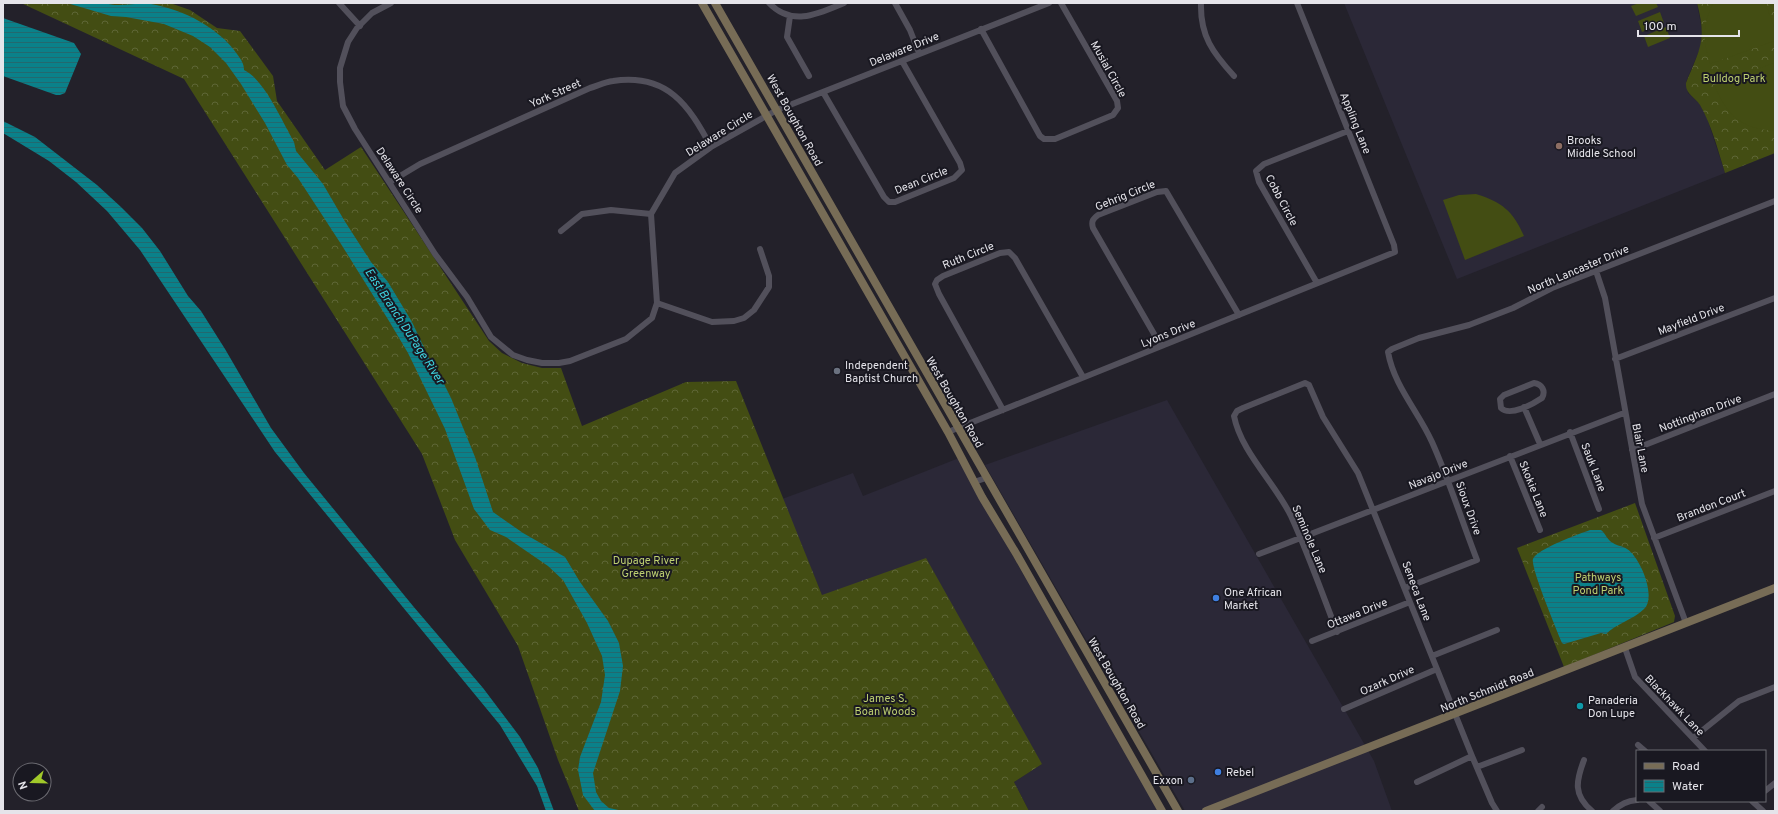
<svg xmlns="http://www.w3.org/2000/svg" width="1778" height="814" font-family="Overpass,sans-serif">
  <defs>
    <pattern id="forest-crowns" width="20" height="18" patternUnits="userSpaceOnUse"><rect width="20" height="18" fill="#434d13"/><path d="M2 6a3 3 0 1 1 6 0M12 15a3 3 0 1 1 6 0" fill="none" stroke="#5e6636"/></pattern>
    <pattern id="water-rules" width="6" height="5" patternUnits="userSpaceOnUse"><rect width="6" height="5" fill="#0a818a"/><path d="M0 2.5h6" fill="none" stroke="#22696f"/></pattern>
  </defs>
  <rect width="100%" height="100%" fill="#23212a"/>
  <path fill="#2b2837" d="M1344,3H1697L1702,30L1701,46L1686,82L1688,93L1699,103L1707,118L1725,173L1457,279Z
    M1167,400L1374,761L1392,811H1185L985,465Z
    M959,458L995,525L1159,811H1029L1014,782L1042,764L822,595L782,499L853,473L863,496Z"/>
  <path fill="url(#forest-crowns)" d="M21,3H170L190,10L217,28L240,31L273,76L277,101L325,170L361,147L489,341L502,353L522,363L542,368H561L582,426L686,382L736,381L822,595L926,558L1042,764L1014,782L1029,811H579L558,760L518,646L455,540L422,454L184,79Z
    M1697,3H1775V153L1725,173C1718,150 1712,126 1700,105C1695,97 1685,94 1686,83C1700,49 1707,40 1697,3Z
    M1635,503L1675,616L1674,622L1564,667L1517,548Z"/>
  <path fill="#434d13" d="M1639,3H1656L1658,7L1636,16L1631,6Z
    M1713,3H1765L1775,29L1774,41L1710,64C1703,39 1702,27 1713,3Z
    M1660,12L1664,23L1642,32L1638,21Z
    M1666,27L1670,38L1648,47L1644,36Z
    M1774,63L1775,131C1740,128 1728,116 1714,85Z
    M1476,194C1502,202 1513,211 1524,236L1465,260L1443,200L1459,195Z"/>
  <path fill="url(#water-rules)" d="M67,3H106C115,8 140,2 151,4C184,10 218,27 237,54C241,60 244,63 244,70C264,79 283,123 294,142L296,151L323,184L344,220L371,262L388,282L412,322L436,373L442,380L451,398L475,457L493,512L523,533L565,557L580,582L608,621L619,643L623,666L620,691L593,773L596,792L601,801L609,808L623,811H595L583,795L578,770L580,757L601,702L605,675L602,656L587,623L563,580L548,566L506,537L490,530L474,509L445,429L408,353L389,321L341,244L298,178L287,165L265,123L241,84L226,63L210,47L193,36L164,24L126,17L111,16Z
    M3,18L74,43L81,54L65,93L60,95H56L3,76Z
    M3,121L35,137L97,185L121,207L142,228L160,251L188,296L201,311L225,349L271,428L304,473L413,606L483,688L520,737L538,768L554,811H546L537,786L500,725L275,452L140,250L107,211L76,182L49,161L3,133Z
    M1590,530H1601C1606,534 1607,540 1613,543C1617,546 1623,546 1627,549C1640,557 1657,597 1644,609C1633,620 1617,623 1606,634L1601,633L1564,644L1562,643C1557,631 1530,566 1533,559C1537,549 1579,534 1590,530Z"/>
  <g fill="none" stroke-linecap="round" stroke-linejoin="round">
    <path stroke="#52505b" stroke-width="6" d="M339,3L360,26
      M391,3L372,13L357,28L348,42L340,68V82L343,106L355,129L435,254L467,297L491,337L513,355L527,360L542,363H559L570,361L626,339L652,318L657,303L712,322L734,321L744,318L754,310L769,287V276L760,249
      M769,3C792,27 818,14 844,3
      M895,3L910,30L919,53
      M1201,3C1200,36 1213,53 1234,76
      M790,16L787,37L809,76
      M981,29L1040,136L1044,139H1055L1113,115L1118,108L1117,101L1061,3
      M823,92L884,197L889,202H895L954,178L962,170L960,163L902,61
      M390,182L420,164L590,88C597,86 605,82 613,81C667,73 689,105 711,147
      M561,231L582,214L611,210L651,214
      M1596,271L1605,298L1642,504L1686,623
      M1317,283L1259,182L1256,171L1264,164L1348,131
      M657,303L651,214L675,173L711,147L777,110L1049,3
      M1161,346L1093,228C1091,221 1093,219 1098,215L1157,192L1166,191L1239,315
      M1615,359L1775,298
      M1534,383C1542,384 1546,391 1542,398C1533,404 1510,417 1501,408L1500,399L1504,395Z
      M1524,407L1540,444
      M1003,410L939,294L935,284L937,280L943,276L1000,253L1009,252L1015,258L1083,377
      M948,432L1395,252L1394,245L1297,3
      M1570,432L1599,509
      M1632,450L1775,394
      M1510,456L1540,530
      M974,482L986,478
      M1654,538L1775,491
      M1259,554L1624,413
      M1405,588L1477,560C1462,521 1449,480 1432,442C1418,411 1394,386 1388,352L1392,349L1419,338L1469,325L1513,308L1552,288L1775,201
      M1337,632C1322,593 1308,553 1291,516C1275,483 1241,452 1234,416L1237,411L1243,408L1305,383L1309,385L1323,417L1358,473L1472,756L1492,803L1497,811
      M1312,641L1410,602
      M1625,648L1635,677L1705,751
      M1432,656L1497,630
      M1344,709L1437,669
      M1693,738L1739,701L1775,687
      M1638,745L1645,751
      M1584,760C1576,781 1573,795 1592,811
      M1477,767L1522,750
      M1417,782L1472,756
      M1765,791L1775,783
      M1649,801L1660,811
      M1752,801L1763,811
      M1538,811L1542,807
      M1613,811C1621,804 1627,801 1637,800"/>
    <path stroke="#776c56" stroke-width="8" d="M702,3L948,432L982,497L1017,555L1162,811
      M715,3L1178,811
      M1206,811L1775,588"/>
  </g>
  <circle fill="#8d6e63" stroke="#191821" stroke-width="1.5" cx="1559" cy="146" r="4"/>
  <circle fill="#6b7280" stroke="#191821" stroke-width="1.5" cx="837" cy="371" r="4"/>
  <g fill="#3f7fe0" stroke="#191821" stroke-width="1.5">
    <circle cx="1216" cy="598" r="4"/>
    <circle cx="1218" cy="772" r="4"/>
  </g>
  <circle fill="#0f9aa8" stroke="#191821" stroke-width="1.5" cx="1580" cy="706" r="4"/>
  <circle fill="#5c6f8a" stroke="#191821" stroke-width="1.5" cx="1191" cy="780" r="4"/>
  <g text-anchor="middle" stroke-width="4" stroke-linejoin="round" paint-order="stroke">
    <g font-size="11" fill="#e5e4ea" stroke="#191821">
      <text transform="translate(904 49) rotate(-22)" y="4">Delaware Drive</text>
      <text transform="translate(1109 69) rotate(61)" y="4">Musial Circle</text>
      <text transform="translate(555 93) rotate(-24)" y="4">York Street</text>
      <text transform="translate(795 120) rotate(61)" y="4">West Boughton Road</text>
      <text transform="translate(1356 123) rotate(68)" y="4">Appling Lane</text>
      <text transform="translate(719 133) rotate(-32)" y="4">Delaware Circle</text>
      <text transform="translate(400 180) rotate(57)" y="4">Delaware Circle</text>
      <text transform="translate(921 180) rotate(-22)" y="4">Dean Circle</text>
      <text transform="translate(1125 195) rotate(-22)" y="4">Gehrig Circle</text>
      <text transform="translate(1282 200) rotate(62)" y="4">Cobb Circle</text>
      <text transform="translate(968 255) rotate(-22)" y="4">Ruth Circle</text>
      <text transform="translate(1578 269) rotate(-23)" y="4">North Lancaster Drive</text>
      <text transform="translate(1691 319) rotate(-21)" y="4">Mayfield Drive</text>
      <text transform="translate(1168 333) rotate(-22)" y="4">Lyons Drive</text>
      <text transform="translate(955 402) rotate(60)" y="4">West Boughton Road</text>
      <text transform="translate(1700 413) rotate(-21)" y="4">Nottingham Drive</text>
      <text transform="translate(1641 448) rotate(79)" y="4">Blair Lane</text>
      <text transform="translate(1594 467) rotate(69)" y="4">Sauk Lane</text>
      <text transform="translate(1438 474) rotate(-22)" y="4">Navajo Drive</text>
      <text transform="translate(1534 489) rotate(68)" y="4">Skokie Lane</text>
      <text transform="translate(1711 505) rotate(-21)" y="4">Brandon Court</text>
      <text transform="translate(1469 508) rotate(70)" y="4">Sioux Drive</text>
      <text transform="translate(1310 539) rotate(67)" y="4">Seminole Lane</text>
      <text transform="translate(1417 591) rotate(69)" y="4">Seneca Lane</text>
      <text transform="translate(1357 613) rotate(-22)" y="4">Ottawa Drive</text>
      <text transform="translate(1387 680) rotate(-24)" y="4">Ozark Drive</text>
      <text transform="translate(1117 683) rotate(60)" y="4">West Boughton Road</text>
      <text transform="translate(1487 690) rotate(-22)" y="4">North Schmidt Road</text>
      <text transform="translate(1675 705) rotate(46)" y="4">Blackhawk Lane</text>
    </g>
    <g font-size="11" fill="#bed071" stroke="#191821">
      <text x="1734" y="82">Bulldog Park</text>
      <text x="646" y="564">Dupage River<tspan x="646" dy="13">Greenway</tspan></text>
      <text x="1598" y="581">Pathways<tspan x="1598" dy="13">Pond Park</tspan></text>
      <text x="885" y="702">James S.<tspan x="885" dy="13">Boan Woods</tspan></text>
    </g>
    <g font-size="11" fill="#e5e4ea" stroke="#191821" text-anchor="start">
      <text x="1567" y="144">Brooks<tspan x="1567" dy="13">Middle School</tspan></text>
      <text x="845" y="369">Independent<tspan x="845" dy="13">Baptist Church</tspan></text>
      <text x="1224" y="596">One African<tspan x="1224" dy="13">Market</tspan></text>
      <text x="1588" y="704">Panaderia<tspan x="1588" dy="13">Don Lupe</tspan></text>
      <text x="1226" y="776">Rebel</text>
      <text x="1183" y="784" text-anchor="end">Exxon</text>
    </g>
    <g font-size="12" font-style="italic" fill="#3fd5e1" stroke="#191821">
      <text transform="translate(405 326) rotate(57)" y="4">East Branch DuPage River</text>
    </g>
  </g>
  <rect width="1778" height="814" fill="none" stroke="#e5e4ea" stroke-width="8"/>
  <rect x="1636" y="750" width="130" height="52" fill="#191821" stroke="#6b6a71"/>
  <rect x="1644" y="763" width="20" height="6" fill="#776c56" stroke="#6b6a71"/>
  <text x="1672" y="770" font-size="12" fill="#e5e4ea">Road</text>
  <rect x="1644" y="780" width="20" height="12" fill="url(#water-rules)" stroke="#6b6a71"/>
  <text x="1672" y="790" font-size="12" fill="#e5e4ea">Water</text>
  <g transform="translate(32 782) rotate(250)"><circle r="19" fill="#191821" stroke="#6b6a71"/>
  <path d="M0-3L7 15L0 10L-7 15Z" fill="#a1c92a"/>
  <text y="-6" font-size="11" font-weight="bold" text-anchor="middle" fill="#e5e4ea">N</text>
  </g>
  <path d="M1638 30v6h101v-6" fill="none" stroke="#e5e4ea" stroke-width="2"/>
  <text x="1644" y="30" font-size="12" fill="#e5e4ea" stroke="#191821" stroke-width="3" paint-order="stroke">100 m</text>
</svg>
